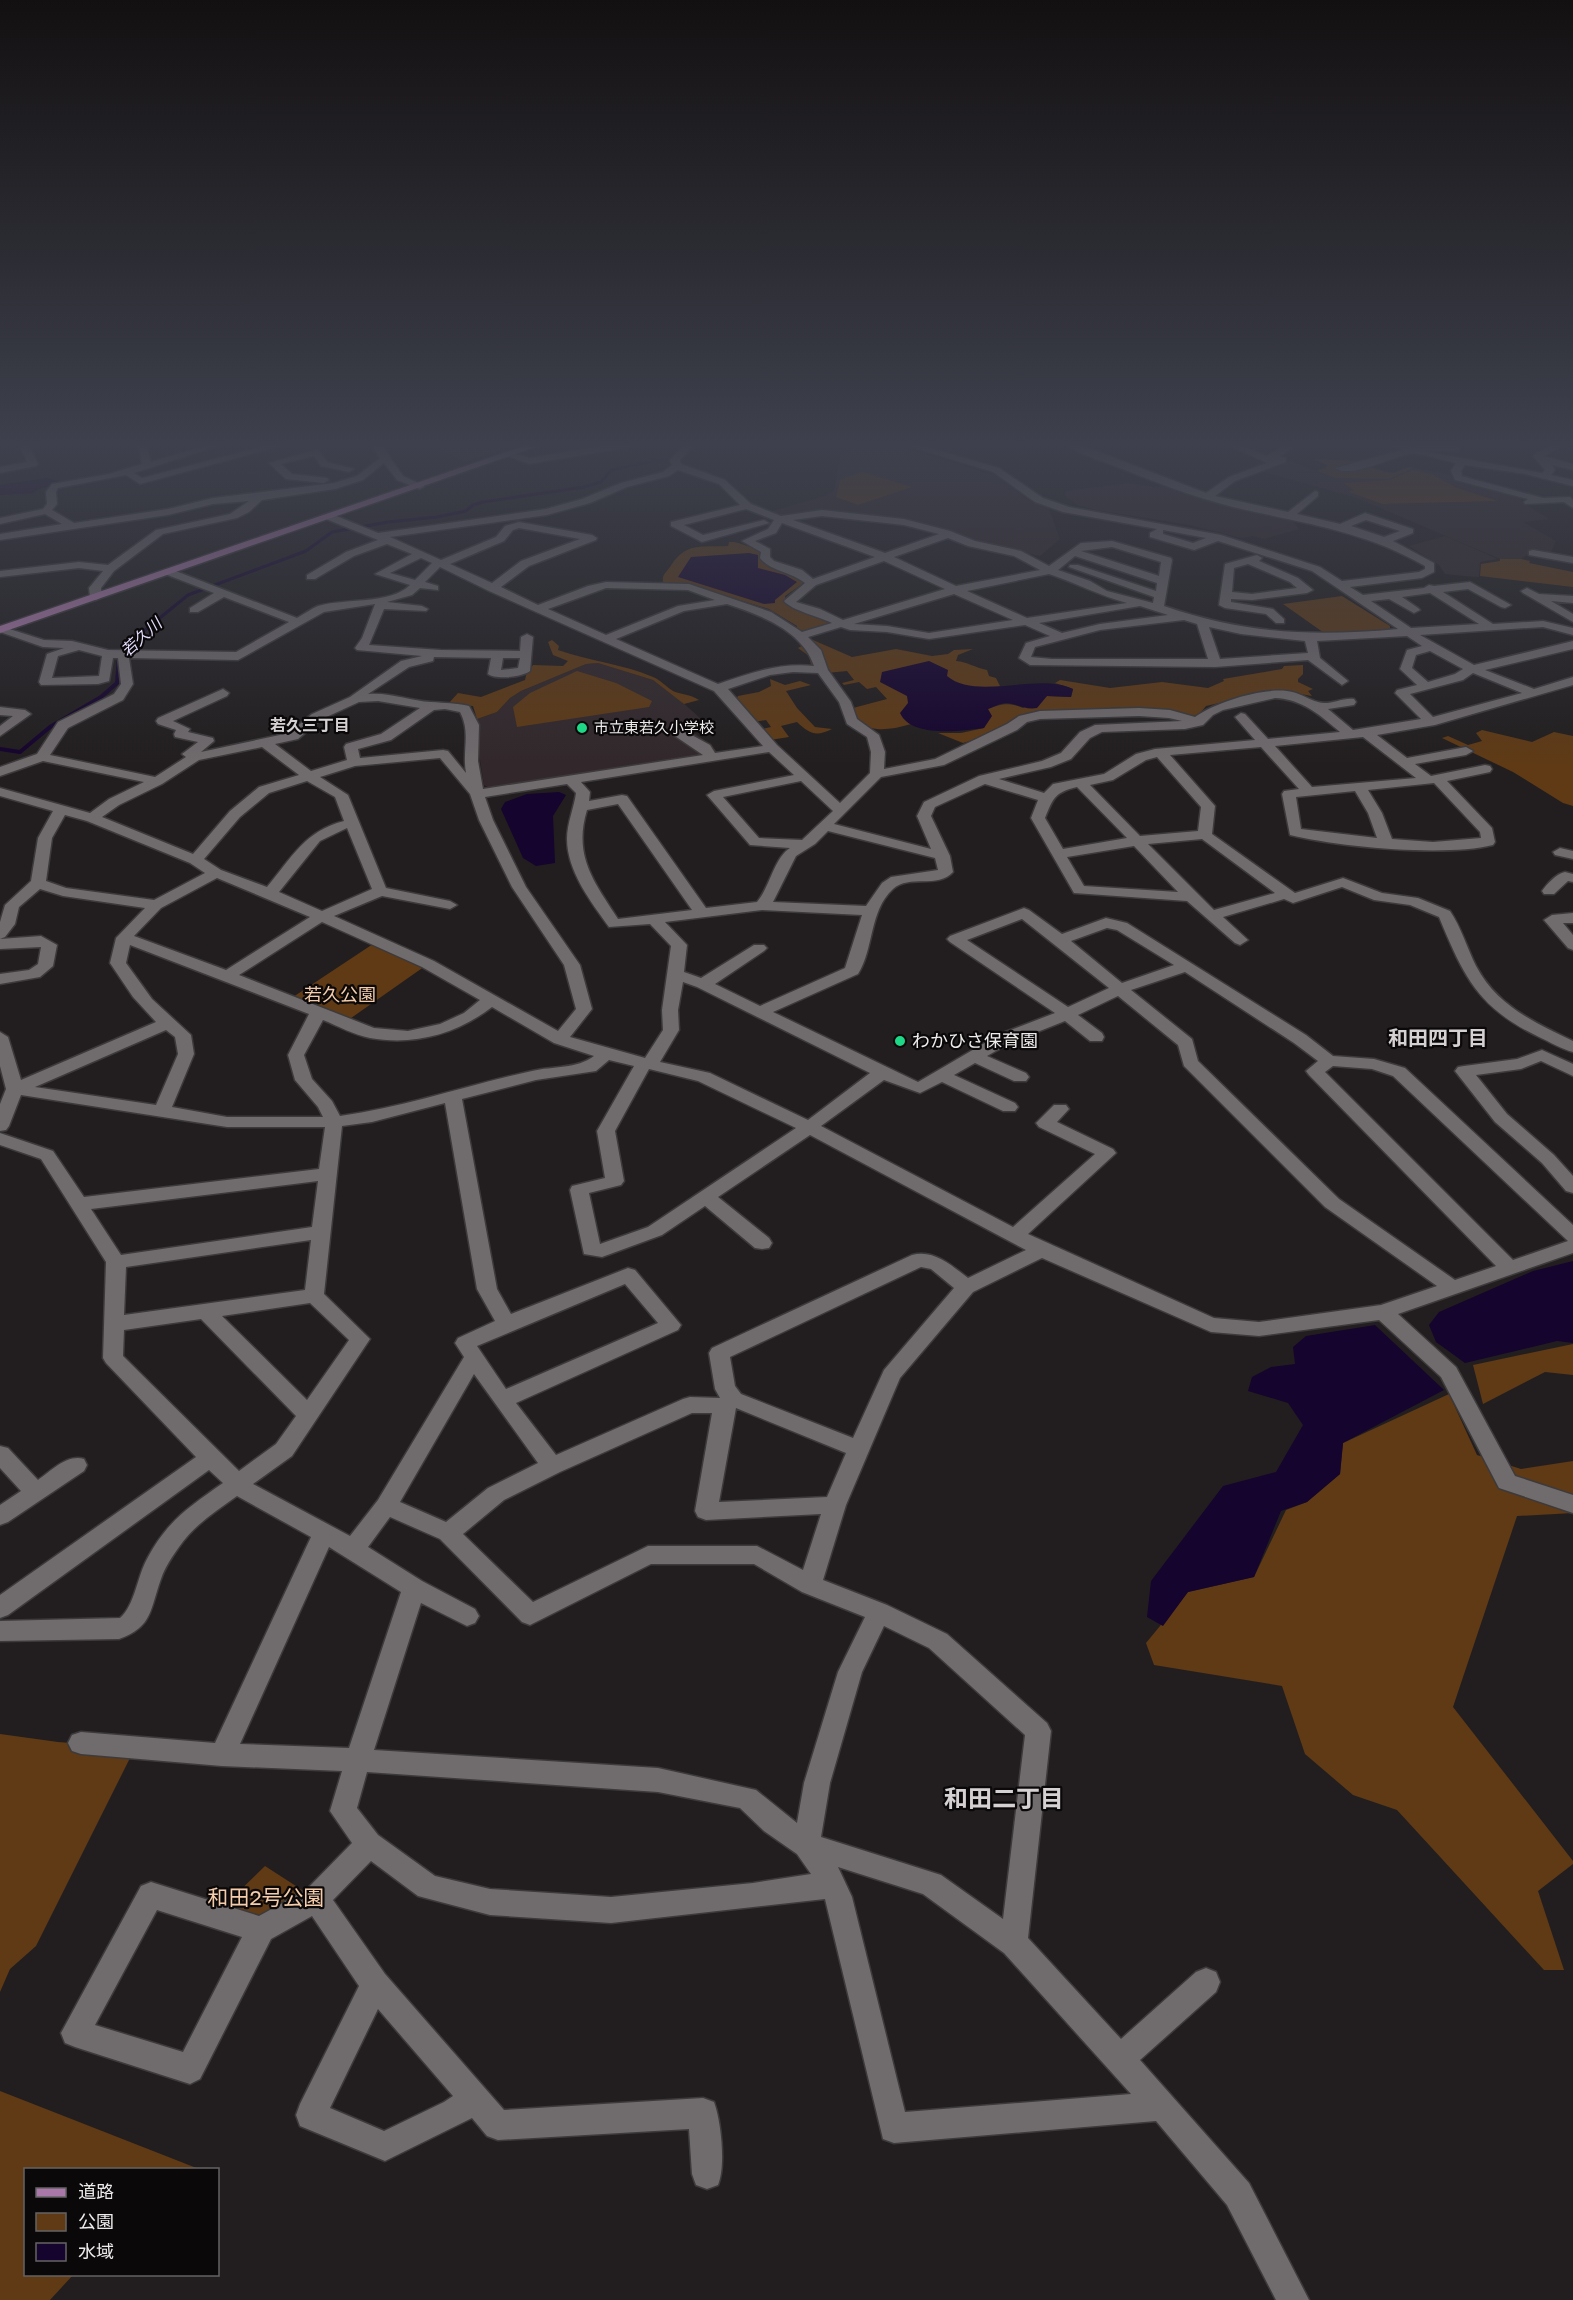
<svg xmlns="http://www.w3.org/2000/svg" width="1573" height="2300" font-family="'Golos Text','Noto Sans JP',sans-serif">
  <rect width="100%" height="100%" fill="#221e1f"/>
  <path fill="#32282b" d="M489,444H519L465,462L437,448Z
    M863,444H889L995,475L1028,500L1049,509L1060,539L1040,556L976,543L924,524L896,518L826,511L784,517L769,512L828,495L834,490L841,454Z
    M1291,461L1325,475L1389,479L1414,468L1451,475L1467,484L1518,495L1523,503L1549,519L1523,522L1556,541L1550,554L1532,552L1521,559H1500L1357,498L1260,471Z
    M1129,483L1154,487L1163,485L1202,498L1290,518L1299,529L1264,539L1253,536L1241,538L1190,525L1096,510L1078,505L1065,496V492L1070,490Z
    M1445,536L1498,559L1480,562L1479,577L1464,576L1445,574L1439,565L1409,546Z
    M598,663L653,680L679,699L701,719L680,723L690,733L696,734L712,746L719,754L490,788L484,785L478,747L477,719L497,712L510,698L521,691L586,664Z"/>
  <path fill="#5f3a15" d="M1314,459L1352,461L1385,472L1394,473L1409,467L1414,468L1389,479L1336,478L1317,471L1326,468L1327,465Z
    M1413,470L1433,475L1457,488L1498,501L1382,504L1349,492L1354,490L1343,483L1390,480Z
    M862,472L912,487L858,505L836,497L840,480Z
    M729,542H735L760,550L762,561L791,572L805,582L785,596V602L832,623L804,633L797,630V626L769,609L690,585L663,583C662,574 665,574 670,567C685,542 701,547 728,546Z
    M1500,559H1521L1530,561L1529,563L1573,572V587L1480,576L1481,564L1500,561Z
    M1342,596L1390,626V629L1327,635L1283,604Z
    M552,640L559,646L558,650C589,661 623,664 653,677C661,680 666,687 673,691C681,695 688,693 699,700L684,704L653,680L598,663L586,664L521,691L510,698L497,712L477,719L473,706L448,704L458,693L481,697L525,680L527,672L533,665L563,666L568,661L553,655L548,642Z
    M813,640L852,657L896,649L932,656L948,654L954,650L973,649L958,655L956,661C968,662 976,668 987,670L989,676L996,678L1000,686C968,700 911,732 877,729C867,728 860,722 853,716V708L887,699L876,687L867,689L859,682L844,685L842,683L854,680L847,671L827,673L825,666L811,665L809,656L798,648Z
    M1303,665V674L1298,679V682L1313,689L1308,691L1312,696L1283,691L1232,700L1206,706L1196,718L1183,723H1173V712L1124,707L1030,713L980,738L963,743L938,733H961L984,728L989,712L987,709C1002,704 1008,702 1023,708L1047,696L1071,697L1073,689L1055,683L1060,680L1110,688L1162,682L1208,688L1224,681L1223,679L1282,669L1284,666Z
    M577,671L616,683L652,701L649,707L517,727L513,707L530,693Z
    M770,679L785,685L800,681L811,685L786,691L797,708L815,727L832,729C816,737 810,734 797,722L781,726L789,737L770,740L762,729L771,727L766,720L754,722L736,700L738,696L759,692L771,686Z
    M1482,730L1532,742L1554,732L1573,736V806L1563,803L1513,772L1442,738L1448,736L1468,745L1482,741L1476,733Z
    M376,942L428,964L344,1023L287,1001Z
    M1573,1344V1375L1545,1372L1483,1404L1473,1365Z
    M1449,1394L1477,1455L1521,1469L1573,1461V1513L1517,1516L1453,1707L1573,1861V1864L1538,1891L1564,1970H1544L1397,1810L1353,1795L1305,1754L1282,1686L1154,1665L1146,1643L1188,1592L1254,1577L1286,1510L1307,1502L1340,1474L1343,1443Z
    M0,1734L58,1742L135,1748L36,1946L10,1969L0,1992Z
    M265,1866L316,1899L261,1930L215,1915Z
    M0,2091L199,2169L26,2170V2274L73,2275L50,2300H0Z"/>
  <path fill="#15042e" d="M47,478L63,483L38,489L33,493L0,495V485Z
    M749,553L758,555V568L785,575L797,582L775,600V603L764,604L678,577L691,557Z
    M929,661L948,670L947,676C976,701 1039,672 1073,689L1071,697L1047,696L1037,708C1025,710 1018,704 1007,703C1000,703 994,707 988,709L992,716L984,728C962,731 911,738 900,713L908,703L907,696L880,682L882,672Z
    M559,792L566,795L553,816L555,863L536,866L523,858L501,809L505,802L527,794Z
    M1573,1261V1343L1557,1341L1465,1363L1436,1342L1429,1325L1439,1312L1533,1271Z
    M1375,1325L1444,1390L1343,1443L1340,1474L1307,1502L1281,1511L1254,1577L1188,1592L1163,1626L1147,1617L1151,1581L1223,1486L1276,1472L1303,1425L1288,1403L1248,1391L1252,1377L1271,1367L1295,1364L1293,1347L1306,1336Z"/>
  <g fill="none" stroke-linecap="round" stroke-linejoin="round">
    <path stroke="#15042e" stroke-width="3" d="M118,657L123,648L188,595L306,551L332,532L388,522L437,517L466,511L473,505L483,502L584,487L601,482L611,470L674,457L686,444"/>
    <path stroke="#15042e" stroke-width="4" d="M0,749L20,752L50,727L101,697L117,683L119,655"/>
    <defs>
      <path id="minor" d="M22,444H37L30,447L38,464L36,466L0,473V467L27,462L20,446Z
        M133,444L146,445L151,462L210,444H224L134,473L142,478L272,444H288L140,484L126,475L58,488L56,492L57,504L52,510L74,523L168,509L213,498L334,483L357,476L380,458L371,444H381L403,476L425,486L420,489L397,480L384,463L363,480L335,489L262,500L249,512L237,518L163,534L114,571L101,588L102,597L96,600L90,597L89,588L103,571L79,568L0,577V571L79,562L108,565L156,530L230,514L249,501L213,504L168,515L0,540V534L62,524L45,514L0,524V518L43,509L47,504L46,492L52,484L109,474L142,464L139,448Z
        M614,444H635L630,447L529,464L505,455L510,452L529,458Z
        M685,444H695L680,460L681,464L725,480L751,504L781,516L822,510L904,519L950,531L975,541L1021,551L1049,566L1081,543L1112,541L1171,558L1172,560L1164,606C1245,634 1313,637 1398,629L1312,571L1218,541L1194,550L1150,537V533L1157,529L1063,512L1035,502L993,472L902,444H917L999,468L1043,498L1069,507L1221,535L1320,567L1342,581L1419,572L1425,569V566C1363,530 1301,523 1233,507C1194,497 1157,483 1120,468C1103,461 1079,455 1065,444H1078L1206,493L1229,477L1267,463L1226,444H1238L1266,456L1287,444H1298L1280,456L1286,458V462L1235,481L1215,496L1288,512L1315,491L1318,492V496L1297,514L1340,524L1365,513L1413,529V533L1393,541L1434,563V572L1422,578L1350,587L1363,595L1424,588L1429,585L1434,586L1470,582L1511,605L1505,608L1501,607L1468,589L1443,592L1493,624L1543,621L1573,628V635L1543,627L1420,635L1474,665L1573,641V649L1485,670L1534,689L1573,677V685L1435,725L1377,735L1407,758L1466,747L1473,751L1466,755L1415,764L1431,776L1485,765L1490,766L1492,769L1490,772L1447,781L1492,828L1495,842L1493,845C1445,857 1339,847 1290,835L1282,794L1284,791L1299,789L1261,747L1170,755L1215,806L1212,834L1295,893L1343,878L1382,893L1418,898L1450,911C1461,927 1467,948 1476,966C1497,1006 1534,1022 1573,1041V1052C1561,1049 1550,1042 1539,1037C1478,1008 1464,977 1439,917L1410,905L1374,900L1342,887L1293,903L1284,899L1223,917L1248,940L1240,945L1235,943L1187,901L1074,893L1031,818L1038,800L985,784L935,807L931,816L950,856L953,872C938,889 909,874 893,889C869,911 874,949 858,974L773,1012L918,1082L1000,1034L1055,1013L950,942L947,939L950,936L1024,908L1029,910L1062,934L1106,918L1127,923L1306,1035L1333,1056L1374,1059L1405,1068L1573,1225V1253L1398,1314L1456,1367L1515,1476L1573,1495V1513L1499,1488L1441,1377L1379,1320L1259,1336L1211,1332L1042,1258L973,1292L900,1378L846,1505L823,1580L887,1605L947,1634L1047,1723L1051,1731L1028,1938L1121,2039L1196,1972L1206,1968L1216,1972L1220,1982L1216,1992L1140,2060L1249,2183L1309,2300H1276L1227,2205L1156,2121L894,2143L883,2139L825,1899L611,1923L490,1915L418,1896L371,1861L333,1900L385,1974L504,2110L703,2098L714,2102C721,2121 726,2166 718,2185L707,2189L696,2185L692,2174L689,2129L498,2140L487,2136L472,2118L385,2161L300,2126L296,2115L300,2104L359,1986L312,1916L271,1939L200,2079L190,2084L75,2047L65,2043L61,2033L141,1886L151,1882L259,1916L306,1890L352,1843L330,1811L342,1771L222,1766L81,1754L72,1751L68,1743L72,1735L81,1732L215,1743L311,1537L237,1496C216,1511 194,1525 179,1547C172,1557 165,1567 161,1579C150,1609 153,1627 119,1639L0,1641V1621L120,1618C135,1605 137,1577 147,1559C167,1521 189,1507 223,1483L209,1470L8,1615L0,1618V1595L196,1457L106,1363L103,1358L106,1262L41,1159L0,1145V1133L53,1151L84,1197L319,1169L325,1127H227L21,1095L9,1126L6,1130L0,1131V1104L6,1089L0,1066V1032L8,1037L21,1080L156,1022L133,997L110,963L116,938L145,908L63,896L40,889L19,907L15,924L5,937L0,939V922L5,905L31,881L38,838L53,811L0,796V788L90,813L109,799L144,782L43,761L0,776V767L37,754L58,722L114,694L121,684L118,658H113L109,681L98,684L41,685L39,682L47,654L64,648L43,647L0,632V626L44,640L72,641L108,650L236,652L289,622L224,597L198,612H190V608L214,593L165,574V570H173L297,618C304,614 311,609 318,606C344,598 390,605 410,585L375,574L412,554L387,544L354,556L315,579H307V575L346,552L378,540L326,519V515H334L378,533L546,509L582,499L621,483L663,472L672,465L670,460ZM678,470L719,484L740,505L671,522V526L702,542L769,523L764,520L703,535L684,525L746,509L774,520L768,529L742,541L761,552L760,558C770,571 791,572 805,583L784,601C791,610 820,617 832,623L802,632L771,612L689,584L606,582L588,586L538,605L501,587L529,566L596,540L597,538L592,535L519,522L505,526L496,537L441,560L390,537L547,515L590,503L627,487L669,476ZM822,516L904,525L939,534L885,553L793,520ZM1366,520L1400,531L1384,537L1351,526ZM782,523L875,557L813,579L802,570L774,561L770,557V549L755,541L776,533ZM519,528L580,539L521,561L492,583L450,564L504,541L513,530ZM1163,530L1206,538L1193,543L1163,534ZM948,538L968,546L1014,556L1040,570L956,586L894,557ZM1112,547L1161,562L1159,576L1081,551ZM1075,556L1157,583L1156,591L1078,565H1070L1069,567L1154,597L1153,603L1107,591L1090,581L1058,570ZM421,558L432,563L415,580L390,573ZM884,561L945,589L843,620L820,609L796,602L816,585ZM440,567L489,591L714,691L763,746L715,753L710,745L677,727L671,731L672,734L703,755L483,789L478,761L479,725L469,706C456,703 445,703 431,702C410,701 390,692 368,694L409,667L433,661L434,657L491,658L488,674C496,680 522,677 530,671L533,637L527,634L521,637L520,651L441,650L369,645L384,609L426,611L428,609L422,606L387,602L412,595L420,588L438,590V586L425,582ZM1049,574C1076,583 1100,596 1127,603L1027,618L967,591ZM606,588L688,590L715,600L678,606L606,635L548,609ZM1430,593L1479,624L1411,628L1371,601L1389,599L1414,613L1420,610L1418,608L1402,597ZM954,594L1013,620L929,633L887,626L854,624ZM375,604L362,638L355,648L357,650L422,656L401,661L350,697L312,714L289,733L201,752L214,741L213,738L188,732L190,729L173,721L227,696L229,693L223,689L158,718L156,721L158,724L176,730L174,734L175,737L198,742L182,754L186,757L155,777L50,755L68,728L123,700L133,684L129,658L238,660L324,612ZM727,604C760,615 802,630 814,666C780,662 750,673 718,684L616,639L684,611ZM1140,606L1168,615L1100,624L1062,633L1039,623ZM1184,620L1197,624L1208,659H1052L1031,657L1035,647L1100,630ZM1025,625L1050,636L1026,643L1019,658L1030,665L1215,667L1308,660L1342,685L1348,681L1320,658L1317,641L1407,636L1422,646L1407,650L1400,669L1417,685L1397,690L1395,693L1421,719L1353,730L1328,709L1354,705L1356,702L1354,699C1343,697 1329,706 1318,702C1307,699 1299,692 1287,691C1261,688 1216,702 1195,717L1170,710L1139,708L1040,711L1019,716L1007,724L935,759L884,769L885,752L879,735L857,719L851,702L828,670L821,650L808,637L841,627L850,630L887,632L929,639ZM1209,627L1241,634L1305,641L1308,653L1220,659ZM79,650L102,656L99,676L52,678L58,656ZM1430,651L1463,669L1455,674L1428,682L1412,668L1416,655ZM503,658H520L518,668L501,670ZM793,672L818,673L839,702L847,724L867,737L871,752L870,773L840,803L777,745L728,689L770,675ZM1473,673L1522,693L1433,717L1410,694L1463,680ZM1275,698C1302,699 1320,715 1340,732L1268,739L1245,714L1241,713L1235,717L1255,740L1155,749L1136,754L1104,774L1053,784L1044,793L999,779L1051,767L1071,759L1090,738L1102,732L1185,729L1203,725L1213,715L1223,710ZM378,701L420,708L381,734L346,744L344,747L347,760L311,771L275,744L298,739L320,720L359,702ZM445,709L460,712C471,733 462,750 466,773L448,751L443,750L360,758L358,749L391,740L434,710ZM1139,716L1169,718L1182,721L1095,725L1080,732L1061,753L1042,761L979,776L924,802L917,816L931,849L834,824L881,777L944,765L1017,730L1027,722L1040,719ZM1363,737L1416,778L1312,787L1275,746ZM262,747L299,775L259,787L230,811L193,854L102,817L119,805L162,784L199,760ZM769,752L794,775L714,791L707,795L750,845L790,848C774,858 770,887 757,902L706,908L627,796L622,795L589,801L590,792L581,782ZM1157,757L1201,807L1198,831L1140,836L1090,785L1113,780L1146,760ZM440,758L470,794L479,820L512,887L564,965L576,1009L558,1031L434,961L334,916L382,896L450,909L457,905L450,901L386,888L348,795L320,777L355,766ZM307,781L335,797L344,821C305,831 292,857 267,887L221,870L204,859L240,817L269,793ZM801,781L833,811L802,840L759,838L723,797ZM1434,783L1480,832L1481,838L1433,842L1392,839L1382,813L1368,790ZM567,784L576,793C574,808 567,823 567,839C567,871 591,902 609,927L650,924L671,946L662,1010L663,1030L645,1058L570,1037L592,1009L580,965L526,887L493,820L485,797ZM1077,787L1127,838L1063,849L1045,818C1053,798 1055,792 1077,787ZM1355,791L1368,813L1377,838L1301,829L1296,797ZM618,804L692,910L618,919C594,882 573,856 587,810ZM65,815L87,821L190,863L205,873L154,900L66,888L46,881L52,838ZM347,828L372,889L322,911L279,892L320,841ZM828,831L935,858L938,870L891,877L882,883L866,906L773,902L796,856L815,844ZM1202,839L1275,893L1214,910L1148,844ZM1134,846L1178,892L1084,886L1067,857ZM217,878L310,917L226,970L134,936L161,908ZM762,910L862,915L845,968L760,1006L715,984L764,951L767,948L764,945H754L701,978L684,972L687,945L665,922ZM1022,919L1109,988L1068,1007L967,940ZM322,922L422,967L480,1000L464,1013L440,1024L408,1031L374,1028L239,975ZM1107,928L1117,930L1174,965L1122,983L1071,941ZM130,945L309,1014L288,1055L295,1080L318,1107L323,1117H227L172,1107L194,1054L191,1035L152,999L126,963ZM1185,972L1294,1043L1318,1061L1306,1071L1309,1075L1496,1266L1455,1280L1339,1199L1198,1061L1192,1039L1131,990ZM683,982L697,987L870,1073L808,1120L710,1073L660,1062L679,1030L678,1010ZM1118,996L1178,1045L1184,1066L1325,1207L1437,1286L1381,1305L1259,1322L1214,1318L1028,1234L1116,1153L1113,1149L1057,1122L1069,1109L1066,1105H1054L1036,1123L1039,1127L1095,1154L1013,1227L821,1126L884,1080L920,1093L942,1082L1003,1111H1015L1018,1107L1015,1103L954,1075L975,1063L1014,1081H1026L1029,1077L1026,1073L987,1056L1012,1042L1065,1021L1090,1041H1102L1104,1037L1102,1033L1078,1015ZM492,1007L554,1043L594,1056C577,1069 553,1066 532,1071C468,1085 405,1107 340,1116L332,1101L312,1079L304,1055L323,1020C338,1026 354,1035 370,1038C414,1046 457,1034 492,1007ZM166,1030L175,1037L178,1054L156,1105L35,1087ZM609,1060L634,1066L597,1131L605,1178L572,1186L570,1190L584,1254L602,1257L662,1235L705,1206L755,1248L762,1249L769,1248L772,1243L769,1238L718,1197L810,1135L1026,1250L968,1278C952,1266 934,1249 912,1255L712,1348L709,1353L715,1389L720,1398L690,1397L683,1399L556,1455L516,1403L678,1330L681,1325L635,1270L628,1268L511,1314L497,1289L462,1099L536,1080L596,1071ZM1333,1066L1372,1069L1393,1076L1568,1241L1513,1260L1325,1072ZM649,1069L698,1081L796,1128L648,1227L600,1244L589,1193L621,1185L624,1181L615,1131ZM445,1103L477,1289L495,1321L458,1338L455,1343L464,1357L378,1500L350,1536L253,1484L292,1456L370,1339L324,1294L342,1126L372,1122ZM318,1181L312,1227L121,1255L91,1209ZM311,1240L305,1290L124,1315L126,1267ZM921,1267L931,1269L954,1288L884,1370L853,1438L741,1394L735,1386L730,1357ZM625,1284L658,1323L506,1389L477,1346ZM310,1303L349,1340L307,1400L222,1316ZM201,1319L296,1416L276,1444L239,1471L123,1356L124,1330ZM474,1374L538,1463L488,1488L446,1522L400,1502ZM736,1408L846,1453L827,1497L719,1502ZM692,1413H712L695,1511L698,1517L706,1520L821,1514L803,1570L757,1546H648L533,1602L463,1534L504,1500L560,1472ZM390,1517L440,1539L522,1622L530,1625L651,1564H754L802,1592L865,1617L838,1672L804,1783L797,1823L756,1790L658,1768L374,1750L421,1603L467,1626L475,1623L479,1616L475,1609L422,1581L368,1547ZM329,1547L401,1592L349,1748L240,1744ZM884,1626L929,1648L1025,1735L1003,1919L941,1875L821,1837L830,1783L862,1672ZM367,1772L658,1792L740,1808L764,1831L797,1854L811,1874L753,1883L611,1897L490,1889L435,1876L378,1835L357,1808ZM838,1867L923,1894L1004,1953L1131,2094L905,2112L852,1897ZM157,1910L242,1937L183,2052L95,2025ZM378,2009L453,2096L444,2102L384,2131L330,2108Z
        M1389,444H1402L1412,447L1431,444L1456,445L1459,446V450L1423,451L1542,473L1545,470L1533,456L1535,454L1553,444H1565L1544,456L1573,464V470L1552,465L1555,470L1551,475L1573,480V486L1525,474L1465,465L1461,471L1462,476L1472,479L1543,498L1570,497L1573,500V508L1564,502L1525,504L1524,502L1528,499L1455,480L1451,471L1456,463C1444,461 1420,452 1409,454C1391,457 1351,479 1335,468L1402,450Z
        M316,450L319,451L327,462L354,469L349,472L321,466L314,456L281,464L292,474L327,478L329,480L324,483L286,479L269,463Z
        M1533,550L1573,557V563L1529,555V551Z
        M1257,555L1262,558L1259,561L1298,578L1313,590L1307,593L1252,600L1231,599V602L1273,609L1284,619V623H1276L1266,614L1225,608L1219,605L1225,564ZM1248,564L1290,582L1297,588L1252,594L1232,592L1234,568Z
        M1527,588L1539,594L1573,596V603L1551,601L1573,614V622L1523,593L1521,591Z
        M0,707L25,710L31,714L0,736V726L13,716L0,715Z
        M1560,848L1573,851V859L1555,855L1553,852Z
        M1565,872L1573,874V882L1568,881L1554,894H1544L1542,891C1547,884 1556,874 1565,872Z
        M1573,913V923H1563L1573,935V950L1568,948L1544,920L1552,915Z
        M41,936L57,945L53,966L40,977L0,984V974L29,970L38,964L41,947L0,949V939Z
        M1542,1050L1573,1064V1076L1541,1061L1521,1069L1476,1075L1507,1114L1554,1155L1573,1176V1193L1566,1191L1542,1163L1495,1122L1455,1071L1458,1067L1464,1066L1517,1059Z
        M0,1446L8,1448L38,1480C51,1471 67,1454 84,1459L87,1465L84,1471L8,1522L0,1525V1505L21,1491L0,1468Z"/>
      <path id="major" d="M530,444H544L0,633V626Z"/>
    </defs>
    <use href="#minor" stroke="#3d3a3b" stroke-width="3"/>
    <use href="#major" stroke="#3d3a3b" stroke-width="3"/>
    <use href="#minor" fill="#706b6d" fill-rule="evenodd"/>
    <use href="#major" fill="#aa78a8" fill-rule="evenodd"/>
  </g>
  <linearGradient id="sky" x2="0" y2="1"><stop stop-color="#131011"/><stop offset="0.58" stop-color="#3e414d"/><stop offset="1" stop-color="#3e414d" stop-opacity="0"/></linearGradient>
  <rect width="1573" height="766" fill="url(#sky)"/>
  <g fill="#1ed888" stroke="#0a0809" stroke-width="2">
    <circle cx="582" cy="728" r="6"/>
    <circle cx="900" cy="1041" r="6"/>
  </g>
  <g text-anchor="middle" stroke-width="4.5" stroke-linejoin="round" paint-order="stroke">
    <g font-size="15" fill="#eeebeb" stroke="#0a0809" text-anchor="start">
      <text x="594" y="733">市立東若久小学校</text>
    </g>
    <g font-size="16" font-style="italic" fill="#e4dcfc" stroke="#0a0809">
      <text transform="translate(141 637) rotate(-42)" y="6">若久川</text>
    </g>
    <g font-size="16" font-weight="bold" fill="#d5d0d1" stroke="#0a0809">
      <text x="310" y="731">若久三丁目</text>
    </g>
    <g font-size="18" fill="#f6cdaa" stroke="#0a0809">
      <text x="340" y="1001">若久公園</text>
    </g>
    <g font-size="18" fill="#eeebeb" stroke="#0a0809" text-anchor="start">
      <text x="912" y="1047">わかひさ保育園</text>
    </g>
    <g font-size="20" font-weight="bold" fill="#d5d0d1" stroke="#0a0809">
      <text x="1438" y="1045">和田四丁目</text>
    </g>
    <g font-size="21" fill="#f6cdaa" stroke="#0a0809">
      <text x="266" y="1905">和田2号公園</text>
    </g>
    <g font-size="24" font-weight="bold" fill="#d5d0d1" stroke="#0a0809">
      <text x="1004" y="1807">和田二丁目</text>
    </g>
  </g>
  <rect x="24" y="2168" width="195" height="108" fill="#0a0809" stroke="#656363" stroke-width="1.5"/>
  <rect x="36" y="2188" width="30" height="9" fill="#aa78a8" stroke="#656363" stroke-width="1.5"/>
  <text x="78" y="2198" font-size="18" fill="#eeebeb">道路</text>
  <rect x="36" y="2213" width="30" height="18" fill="#5f3a15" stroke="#656363" stroke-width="1.5"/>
  <text x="78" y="2228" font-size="18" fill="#eeebeb">公園</text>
  <rect x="36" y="2243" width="30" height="18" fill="#15042e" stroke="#656363" stroke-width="1.5"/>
  <text x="78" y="2258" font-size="18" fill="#eeebeb">水域</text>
</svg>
